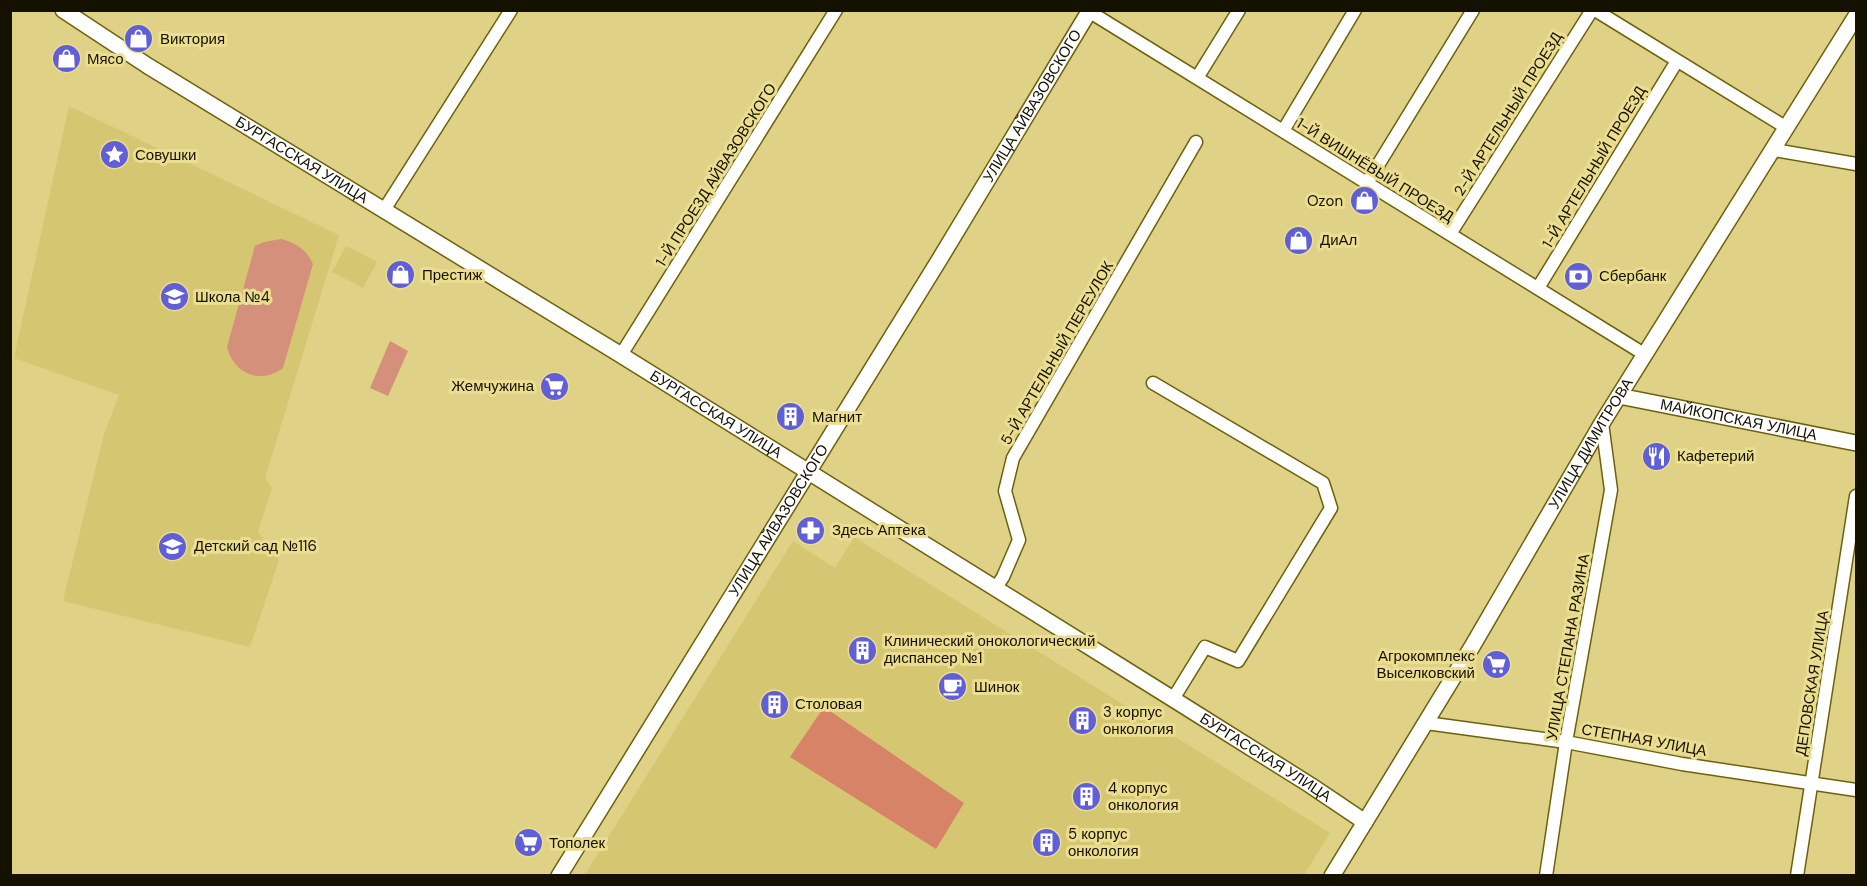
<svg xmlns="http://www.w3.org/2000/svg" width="1867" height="886" font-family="'DM Sans',sans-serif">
  <rect width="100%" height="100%" fill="#dfd185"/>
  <path fill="#d5c671" d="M69,106L339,235L265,478L272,488L258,532L279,560L250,647L63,601L104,434L119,395L14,358Z
    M346,246L377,262L363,288L332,272Z
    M854,537L1330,833L1304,875L584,876L793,541L835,568Z"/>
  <path fill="#d4907a" d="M281,239C296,243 307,250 313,264L283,368C260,385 234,374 227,347L255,246L264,242Z
    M390,341L408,351L388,396L370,388Z"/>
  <path fill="#d78367" d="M824,707L964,803L936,849L790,757Z"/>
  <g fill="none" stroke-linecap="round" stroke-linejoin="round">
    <defs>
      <path id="minor" d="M1595,10L1787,128
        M1090,12L1644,354
        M1197,78L1239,10
        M1283,131L1355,10
        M1774,150L1856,164
        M1367,183L1473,10
        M384,210L511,10
        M1450,234L1592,10
        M1538,288L1677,61
        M621,355L836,10
        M1153,383L1323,483L1331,508L1238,661L1205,647L1173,699
        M995,589L1003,577L1019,540L1005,491L1013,458L1196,142
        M1426,723L1566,742L1682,764L1856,790
        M1546,876L1566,742L1611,490L1602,423
        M1797,876L1856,496"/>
      <g id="tertiary">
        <path id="s1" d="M63,10L148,66L621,355L1173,699L1310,785L1365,822"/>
        <path id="s2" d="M1619,396L1856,443"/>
        <path id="s3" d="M559,876L941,257L1090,10"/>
        <path id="s4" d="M1332,876L1473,645L1602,423L1856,16"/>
      </g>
    </defs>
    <use href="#minor" stroke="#6e610b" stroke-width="15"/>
    <use href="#tertiary" stroke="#6e610b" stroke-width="18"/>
    <use href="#minor" stroke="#fff" stroke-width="12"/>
    <use href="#tertiary" stroke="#fff" stroke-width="15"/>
  </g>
  <defs>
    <symbol id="shop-disc" viewBox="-11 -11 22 22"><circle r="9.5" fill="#605fd7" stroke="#ecde91"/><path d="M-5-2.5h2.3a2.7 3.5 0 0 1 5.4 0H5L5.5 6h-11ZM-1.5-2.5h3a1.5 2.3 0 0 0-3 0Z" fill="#fff"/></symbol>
    <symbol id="sight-disc" viewBox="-11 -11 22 22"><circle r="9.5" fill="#605fd7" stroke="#ecde91"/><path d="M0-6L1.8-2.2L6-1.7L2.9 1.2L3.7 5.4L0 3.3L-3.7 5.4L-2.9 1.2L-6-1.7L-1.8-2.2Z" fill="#fff"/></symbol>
    <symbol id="bank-disc" viewBox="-11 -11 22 22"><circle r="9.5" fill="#605fd7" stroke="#ecde91"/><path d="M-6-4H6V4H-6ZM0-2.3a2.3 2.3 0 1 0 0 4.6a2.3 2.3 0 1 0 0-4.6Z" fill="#fff"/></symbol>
    <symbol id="school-disc" viewBox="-11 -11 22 22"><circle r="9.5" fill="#605fd7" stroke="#ecde91"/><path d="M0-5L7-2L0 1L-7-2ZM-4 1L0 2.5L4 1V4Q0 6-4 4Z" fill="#fff"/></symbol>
    <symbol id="supermarket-disc" viewBox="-11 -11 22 22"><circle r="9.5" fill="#605fd7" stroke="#ecde91"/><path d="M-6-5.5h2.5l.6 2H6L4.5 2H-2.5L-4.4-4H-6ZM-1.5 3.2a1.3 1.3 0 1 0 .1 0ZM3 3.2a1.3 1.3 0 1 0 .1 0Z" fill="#fff"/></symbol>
    <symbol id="building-disc" viewBox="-11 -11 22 22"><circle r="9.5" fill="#605fd7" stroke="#ecde91"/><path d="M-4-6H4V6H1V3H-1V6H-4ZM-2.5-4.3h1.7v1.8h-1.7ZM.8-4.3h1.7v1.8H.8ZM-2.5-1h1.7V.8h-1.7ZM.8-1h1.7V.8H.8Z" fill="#fff"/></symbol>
    <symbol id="restaurant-disc" viewBox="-11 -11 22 22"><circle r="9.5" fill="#605fd7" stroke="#ecde91"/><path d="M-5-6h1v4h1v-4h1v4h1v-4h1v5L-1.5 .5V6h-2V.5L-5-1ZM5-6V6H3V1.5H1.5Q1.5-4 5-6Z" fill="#fff"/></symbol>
    <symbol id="pharmacy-disc" viewBox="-11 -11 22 22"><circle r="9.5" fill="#605fd7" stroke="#ecde91"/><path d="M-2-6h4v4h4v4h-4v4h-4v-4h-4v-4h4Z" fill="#fff"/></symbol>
    <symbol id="cafe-disc" viewBox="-11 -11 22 22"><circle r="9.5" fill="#605fd7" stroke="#ecde91"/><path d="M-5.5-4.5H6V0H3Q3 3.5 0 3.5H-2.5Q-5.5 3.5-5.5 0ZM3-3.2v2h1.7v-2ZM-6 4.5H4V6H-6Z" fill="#fff"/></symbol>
  </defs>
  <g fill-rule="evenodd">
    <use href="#shop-disc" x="122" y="22" width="33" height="33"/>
    <use href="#shop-disc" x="50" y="42" width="33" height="33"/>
    <use href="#sight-disc" x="98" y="138" width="33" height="33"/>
    <use href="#shop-disc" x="1348" y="184" width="33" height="33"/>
    <use href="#shop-disc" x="1282" y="224" width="33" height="33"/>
    <use href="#shop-disc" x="384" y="258" width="33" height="33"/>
    <use href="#bank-disc" x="1562" y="260" width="33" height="33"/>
    <use href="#school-disc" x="158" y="280" width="33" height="33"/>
    <use href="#supermarket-disc" x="538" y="370" width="33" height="33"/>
    <use href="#building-disc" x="774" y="400" width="33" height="33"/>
    <use href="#restaurant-disc" x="1640" y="440" width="33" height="33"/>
    <use href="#pharmacy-disc" x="794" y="514" width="33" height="33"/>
    <use href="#school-disc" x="156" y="530" width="33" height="33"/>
    <use href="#building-disc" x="846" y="634" width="33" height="33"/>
    <use href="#supermarket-disc" x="1480" y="648" width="33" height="33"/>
    <use href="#cafe-disc" x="936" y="670" width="33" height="33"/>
    <use href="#building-disc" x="758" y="688" width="33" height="33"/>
    <use href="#building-disc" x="1066" y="704" width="33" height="33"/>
    <use href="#building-disc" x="1070" y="780" width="33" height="33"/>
    <use href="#supermarket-disc" x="512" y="826" width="33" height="33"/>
    <use href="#building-disc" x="1030" y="826" width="33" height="33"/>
  </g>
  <g text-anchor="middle" stroke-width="6" stroke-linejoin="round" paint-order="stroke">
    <g font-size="15" fill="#151100" stroke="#ecde91" text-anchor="start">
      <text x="160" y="44">Виктория</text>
      <text x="87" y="64">Мясо</text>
      <text x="135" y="160">Совушки</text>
      <text x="1343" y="206" text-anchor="end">Ozon</text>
      <text x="1320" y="245">ДиАл</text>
      <text x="422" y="280">Престиж</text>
      <text x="1599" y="281">Сбербанк</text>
      <text x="195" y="302">Школа №4</text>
      <text x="534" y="391" text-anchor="end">Жемчужина</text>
      <text x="812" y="422">Магнит</text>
      <text x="1677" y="461">Кафетерий</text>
      <text x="832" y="535">Здесь Аптека</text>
      <text x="194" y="551">Детский сад №116</text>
      <text x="884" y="646">Клинический онокологический<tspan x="884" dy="17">диспансер №1</tspan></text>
      <text x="1475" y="661" text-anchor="end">Агрокомплекс<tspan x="1475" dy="17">Выселковский</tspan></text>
      <text x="974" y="692">Шинок</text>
      <text x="795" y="709">Столовая</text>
      <text x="1103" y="717">3 корпус<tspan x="1103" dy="17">онкология</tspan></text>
      <text x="1108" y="793">4 корпус<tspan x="1108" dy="17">онкология</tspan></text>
      <text x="1068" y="839">5 корпус<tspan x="1068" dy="17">онкология</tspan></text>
      <text x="549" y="848">Тополек</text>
    </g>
    <g font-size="15" fill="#151100" stroke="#ecde91">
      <text dy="5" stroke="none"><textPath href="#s3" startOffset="904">УЛИЦА АЙВАЗОВСКОГО</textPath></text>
      <text transform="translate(1508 114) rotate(-58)" y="5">2-Й АРТЕЛЬНЫЙ ПРОЕЗД</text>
      <text dy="5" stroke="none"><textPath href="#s1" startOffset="282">БУРГАССКАЯ УЛИЦА</textPath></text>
      <text transform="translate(1594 167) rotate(-59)" y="5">1-Й АРТЕЛЬНЫЙ ПРОЕЗД</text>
      <text transform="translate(1375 170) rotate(32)" y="5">1-Й ВИШНЁВЫЙ ПРОЕЗД</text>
      <text transform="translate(716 175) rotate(-58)" y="5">1-Й ПРОЕЗД АЙВАЗОВСКОГО</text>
      <text transform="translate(1057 353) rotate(-60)" y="5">5-Й АРТЕЛЬНЫЙ ПЕРЕУЛОК</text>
      <text dy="5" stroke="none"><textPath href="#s1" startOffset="768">БУРГАССКАЯ УЛИЦА</textPath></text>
      <text dy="5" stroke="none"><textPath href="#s2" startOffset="122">МАЙКОПСКАЯ УЛИЦА</textPath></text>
      <text dy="5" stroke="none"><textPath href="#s4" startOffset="504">УЛИЦА ДИМИТРОВА</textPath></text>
      <text dy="5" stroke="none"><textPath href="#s3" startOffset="418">УЛИЦА АЙВАЗОВСКОГО</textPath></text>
      <text transform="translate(1568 647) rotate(-80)" y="5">УЛИЦА СТЕПАНА РАЗИНА</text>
      <text transform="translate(1812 683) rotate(-81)" y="5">ДЕПОВСКАЯ УЛИЦА</text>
      <text transform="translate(1644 740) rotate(10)" y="5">СТЕПНАЯ УЛИЦА</text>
      <text dy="5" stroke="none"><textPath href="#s1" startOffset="1416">БУРГАССКАЯ УЛИЦА</textPath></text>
    </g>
  </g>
  <rect width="1867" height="886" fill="none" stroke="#151100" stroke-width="24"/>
</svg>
